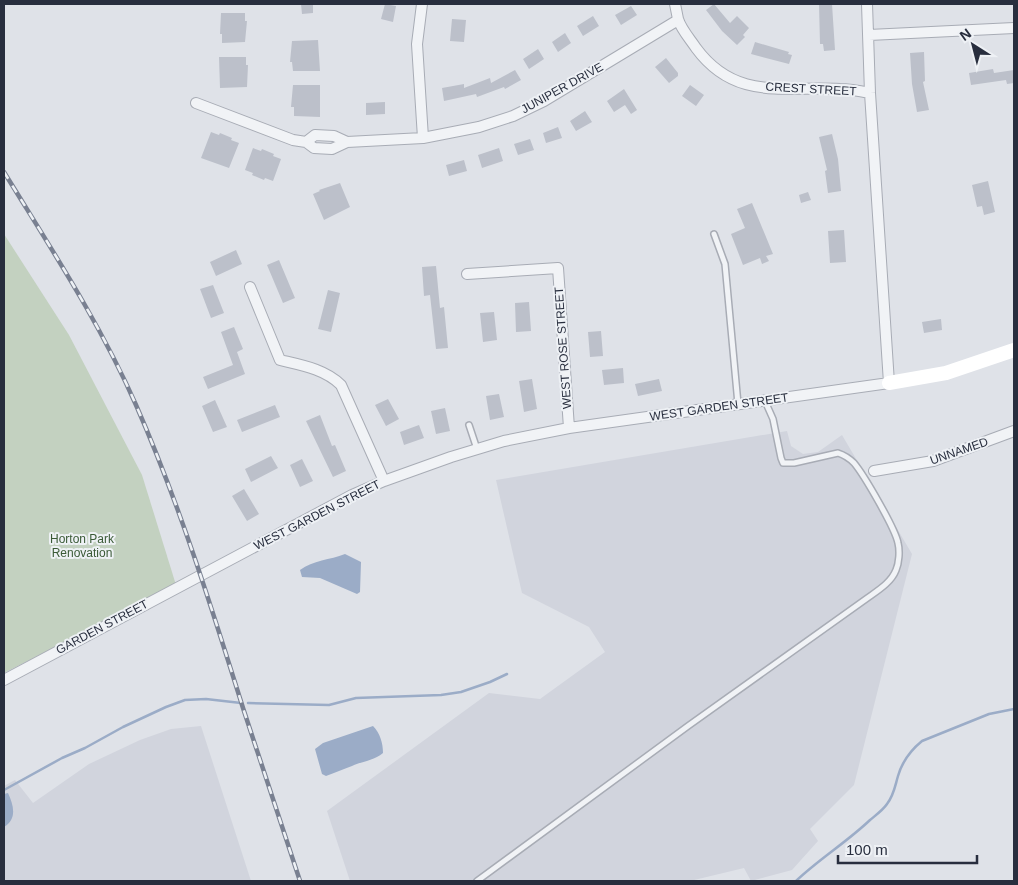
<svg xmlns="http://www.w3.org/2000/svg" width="1018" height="885" font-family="Helvetica,sans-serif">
  <rect width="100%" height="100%" fill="#dfe2e8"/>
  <path fill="#d1d4dd" d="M787,431L791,446L803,454L818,452L842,435L912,554L854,785L810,829L818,841L792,870L751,881L744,868L690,881H350L327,811L489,693L540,699L605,652L589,627L522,593L496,480Z
    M201,726L251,881H4V786L15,780L33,803L89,764L140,740L171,729Z"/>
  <path fill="#c3d1c0" d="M4,234L69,335L142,475L176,585L4,673Z"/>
  <path fill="#9bacc7" d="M345,554L361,562L360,592L357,594L320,578L302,577L300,570C313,560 330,560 345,554Z
    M373,726C380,733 383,743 383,753C374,761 362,761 352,766C343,769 335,773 326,776L322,774L315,749L323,743Z
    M8,793C14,806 17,819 4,827V794Z"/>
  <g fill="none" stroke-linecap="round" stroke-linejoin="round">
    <path stroke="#9bacc7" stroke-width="2.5" d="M248,703L329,705L356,698L441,695L461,692L490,682L507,674
      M4,790L62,758L85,748L123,727L166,707L185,700L206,699L241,703
      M796,881C819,859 847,842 870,820C876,815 883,810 887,804C894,795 895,786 898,776C902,762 911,750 922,741L989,714L1014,709"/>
  </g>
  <path fill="#bcc0ca" d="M301,4H313V13L302,14Z
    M385,4L396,6L393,22L381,19Z
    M714,4L730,23L737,16L749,28L743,35L745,37L737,45L722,31L706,10Z
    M819,4H832L835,50L824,51L823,44H820Z
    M631,6L637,15L621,25L615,15Z
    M221,13H245V21H247L245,42L222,43V34H220Z
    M593,16L599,26L583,36L577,26Z
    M452,19L466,20L464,42L450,41Z
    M565,33L571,43L558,52L552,42Z
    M318,40L320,71H293L292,62H290L292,41Z
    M755,42L789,52L788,54L792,55L789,64L751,54Z
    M538,49L544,59L529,69L523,59Z
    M924,52L925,81L923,82L929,110L917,112L912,84L910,53Z
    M219,57H246V65H248L247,87L220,88Z
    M666,58L678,73V76L669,83L655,67Z
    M993,69L994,73L1014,70V83L1007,84L1006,80L971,85L969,73Z
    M515,70L521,80L505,89L504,87L477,97L476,94L444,101L442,88L464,84V88L490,78L491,83Z
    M293,85H320V117L294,116V107H291Z
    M690,85L704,95L696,106L682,96Z
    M624,89L637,110L631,114L625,105L614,112L607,101Z
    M385,102V114L366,115V103Z
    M585,111L592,122L576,131L570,121Z
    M558,127L562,138L546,143L543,133Z
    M211,132L219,135L220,133L232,138L231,140L239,143L229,168L201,158Z
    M832,134L838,159L841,191L828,193L825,171L827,170L819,137Z
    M530,139L534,150L518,155L514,144Z
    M253,148L261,151L262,149L274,154L273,156L281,159L273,181L265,178L264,180L252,175L253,173L245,170Z
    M499,148L503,161L482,168L478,155Z
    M464,160L467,171L449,176L446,165Z
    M988,181L995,212L984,215L982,206L977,207L972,185Z
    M340,183L350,207L324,220L313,194L320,191L319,190Z
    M808,192L811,200L801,203L799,195Z
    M752,203L773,254L766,256L769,261L762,264L760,258L743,265L731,234L745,228L737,209Z
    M844,230L846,262L830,263L828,231Z
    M236,250L242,264L216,276L210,262Z
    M279,260L295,298L283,303L267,265Z
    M436,266L440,308L444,307L448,348L436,349L430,295L424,296L422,267Z
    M213,285L224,313L211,318L200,289Z
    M328,290L340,293L331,332L318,329Z
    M529,302L531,331L516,332L515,303Z
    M494,312L497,340L483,342L480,313Z
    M941,319L942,330L924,333L922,322Z
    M234,327L243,349L237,352L245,374L208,389L203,377L233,365L221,332Z
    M601,331L603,356L590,357L588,332Z
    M623,368L624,383L604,385L602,370Z
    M532,379L537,409L524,412L519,381Z
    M659,379L662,391L638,396L635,384Z
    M499,394L504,417L490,420L486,396Z
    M388,399L399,419L386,426L375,405Z
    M215,400L227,427L213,432L202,406Z
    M275,405L280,417L242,432L237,420Z
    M445,408L450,431L436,434L431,411Z
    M320,415L332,446L335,445L346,471L333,477L306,421Z
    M419,425L424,438L404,445L400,432Z
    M271,456L278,468L251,482L245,469Z
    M302,459L313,481L300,487L290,465Z
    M244,489L259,514L247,521L232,496Z"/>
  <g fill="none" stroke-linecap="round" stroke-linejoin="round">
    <defs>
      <path id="lane" d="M714,234L725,264L738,404
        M469,425L477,449
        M477,881L688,726L866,599C877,591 891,583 896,570C899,563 900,551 898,543C895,528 864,475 854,463C849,458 844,455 838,453L794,463H783L781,458L773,419L765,401"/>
      <path id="street" d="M422,4L417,44L423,138
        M675,4C676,9 677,14 678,19C681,29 690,39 696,48C735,101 783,86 840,89C850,89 860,91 870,93
        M869,35L1014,28
        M196,103L293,140L306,142
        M347,142L334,136L315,135L306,142L314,148L332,149L347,142L423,138L479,127L513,116L544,101L678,20
        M467,274L558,268L569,428
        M250,287L280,360C301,365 325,369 341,385L384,481
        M874,471L933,461L1014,431
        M4,680L352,495L384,481L451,457L504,441L569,428L889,383L870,93L867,4"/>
    </defs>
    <use href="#lane" stroke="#a8acb5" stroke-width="8"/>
    <use href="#street" stroke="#a8acb5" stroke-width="12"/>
    <use href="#lane" stroke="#f1f3f6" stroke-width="5"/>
    <use href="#street" stroke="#f1f3f6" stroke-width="10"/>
    <path stroke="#fff" stroke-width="14" d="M889,383L946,373L1014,350"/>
    <defs>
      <path id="rail" d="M4,172C50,247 100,323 136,405C179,503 211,606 243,708C262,766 281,823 300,881"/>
    </defs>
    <use href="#rail" stroke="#798091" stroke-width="4.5"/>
    <use href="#rail" stroke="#eef1f5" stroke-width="2.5" stroke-dasharray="8" stroke-linecap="butt"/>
  </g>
  <g text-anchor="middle" stroke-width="4" stroke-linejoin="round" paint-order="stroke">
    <g font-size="12" fill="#282e3e" stroke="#eef1f5">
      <text transform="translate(562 88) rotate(-29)" y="4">JUNIPER DRIVE</text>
      <text transform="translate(811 89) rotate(3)" y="4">CREST STREET</text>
      <text transform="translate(563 348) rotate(-94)" y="4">WEST ROSE STREET</text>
      <text transform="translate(719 407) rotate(-8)" y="4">WEST GARDEN STREET</text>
      <text transform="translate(959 451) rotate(-19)" y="4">UNNAMED</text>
      <text transform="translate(317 515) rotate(-27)" y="4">WEST GARDEN STREET</text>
      <text transform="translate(102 627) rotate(-28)" y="4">GARDEN STREET</text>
    </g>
    <g font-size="12" fill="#3a5a36" stroke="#eef1f5">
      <text x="82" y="543">Horton Park<tspan x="82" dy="14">Renovation</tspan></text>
    </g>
  </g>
  <rect width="1018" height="885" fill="none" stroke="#282e3e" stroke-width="10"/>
  <g transform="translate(973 45) rotate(324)" stroke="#eef1f5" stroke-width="4" paint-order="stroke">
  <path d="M0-4L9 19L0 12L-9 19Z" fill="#282e3e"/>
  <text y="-8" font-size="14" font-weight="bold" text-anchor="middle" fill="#282e3e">N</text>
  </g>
  <path d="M838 855v8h139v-8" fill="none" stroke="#282e3e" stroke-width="2.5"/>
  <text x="846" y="855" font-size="15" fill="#282e3e" stroke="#eef1f5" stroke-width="4" paint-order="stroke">100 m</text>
</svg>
